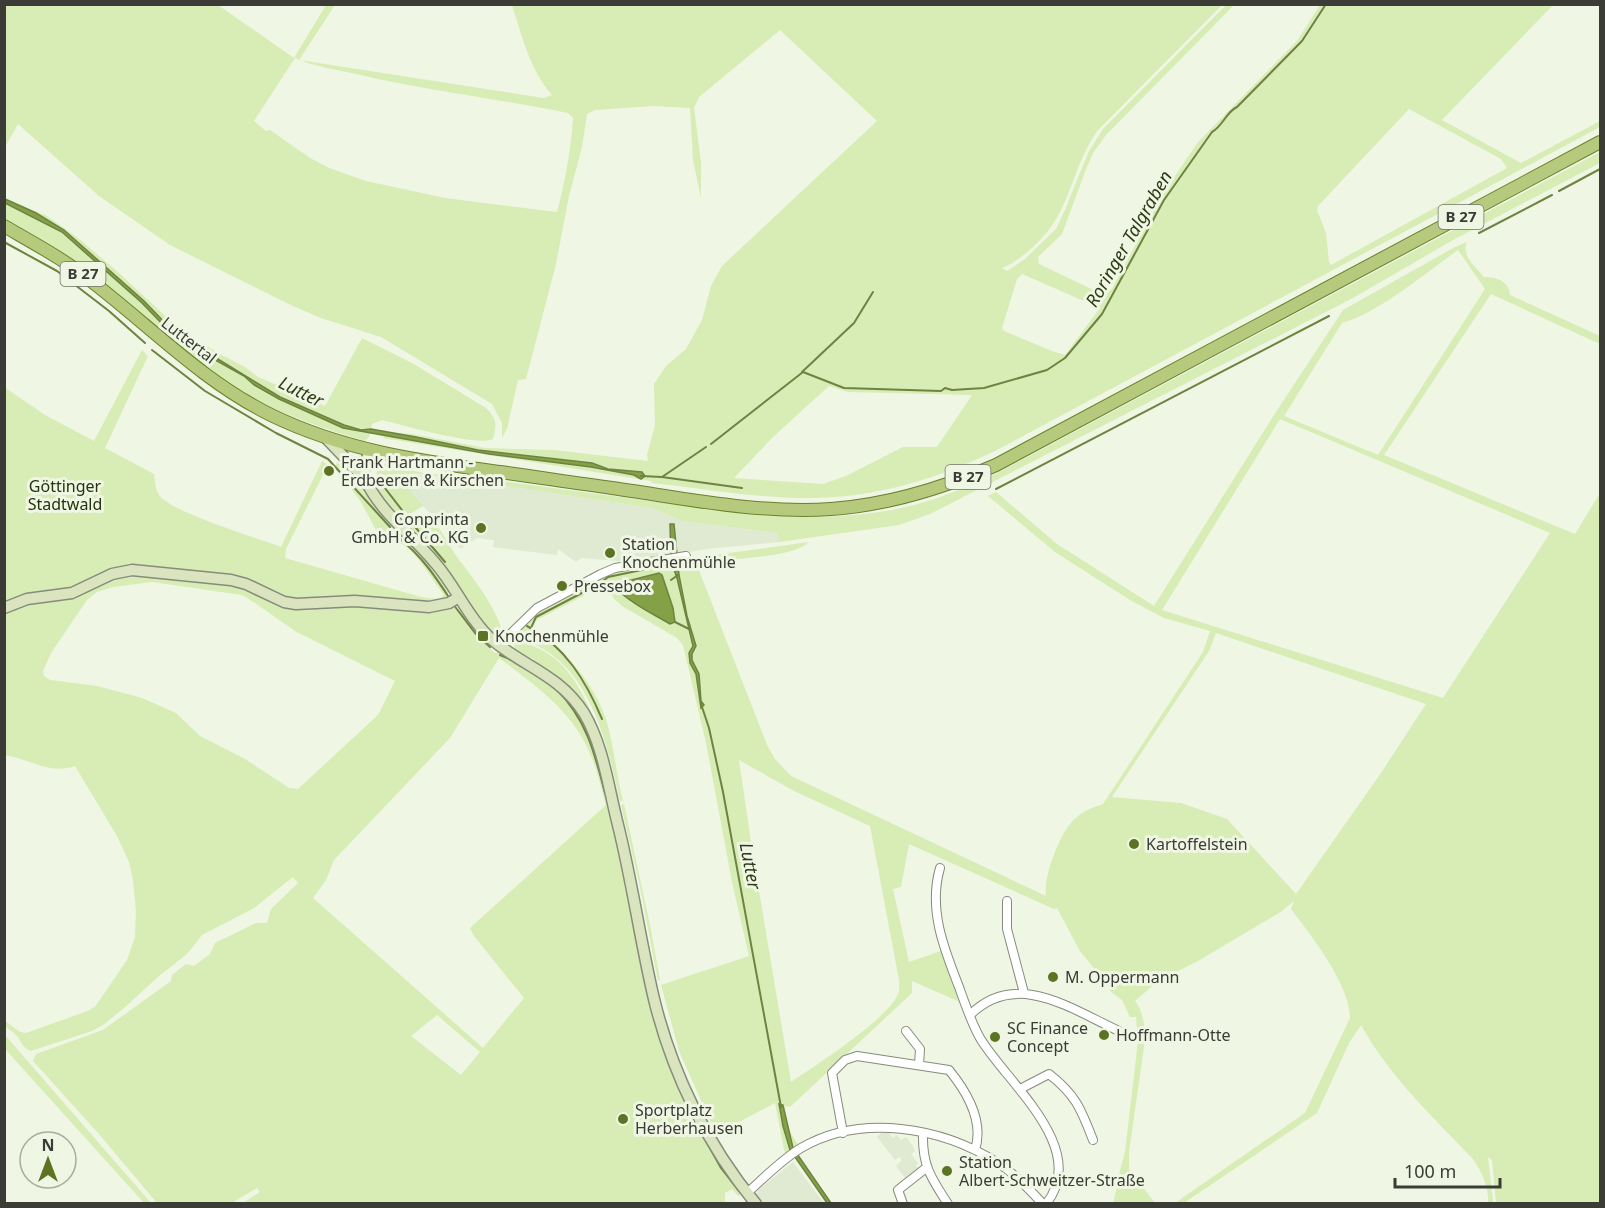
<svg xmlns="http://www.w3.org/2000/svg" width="1605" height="1208" font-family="'Noto Sans',sans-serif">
  <rect width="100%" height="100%" fill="#eff6e4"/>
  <path fill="#e0e9d1" d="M409,473L431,477H447L652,508L683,521L779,533V542L707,549L633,562L581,558L576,562L558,549L557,555L499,548L493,547L494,540L477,538L460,549L449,531L416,500L399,478L402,474Z
    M881,1133H889L893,1138L897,1135L901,1140L906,1137L913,1146L915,1151L911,1154L918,1163L916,1165L919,1169L906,1179L896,1166L902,1160L899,1157L895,1160L877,1137Z
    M793,1162L808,1182L824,1203H764L757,1195L758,1190Z"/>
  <path fill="#d8ecb5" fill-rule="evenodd" d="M5,5H218L294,58L326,5H335L299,60L544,98L552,95C530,70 522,36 512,5H1222L1097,131C1067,176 1072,217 1026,253C1018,259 1011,265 1002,268L1007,271L1025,259L1056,229L1065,210L1088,153L1103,129L1226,5H1234L1106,135L1093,153L1085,172L1062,234L1038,257L1039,264L1104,295L1112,289L1162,195L1198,142L1297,41L1320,5H1553L1442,120L1521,163L1600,121V127L995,451C938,478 879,497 815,498C761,499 706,489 652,483L651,481L638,479L383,438L386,432L412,434L485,448L554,450L648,461L647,455L655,425L654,384L666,366L686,349L702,320L711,286L722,266L877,121L780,30L699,97L694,108L701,162V198L693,160L690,108L654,106L595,110L587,114L582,147L569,196L556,264L526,379L518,380L507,429L502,438V423L492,404L381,337L321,318L293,306L170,245L99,196L18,124L5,147ZM295,58C315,67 339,70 361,75C429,91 500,99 568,113L573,118C571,150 565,182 557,212L445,198L366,181L329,168L310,158L270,130L266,131L254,121ZM1409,109L1501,159L1507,168L1331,265L1329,262L1326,233L1317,210L1318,206ZM1022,274L1100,308L1065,355L1052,351L1004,331L1002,328L1017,279ZM829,386L848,392L972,395L937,447H903L846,476L823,484L734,478L774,436Z
    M1600,152V163L1453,240L1353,298L930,514L899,525L779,542L778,533L683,521L652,508L447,477C432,477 417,472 402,474L399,478L423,506L410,514L399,517C384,509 372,484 378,467L386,463C410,468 420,476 448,474L755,515C816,519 876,518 935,499C957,491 978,481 999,472Z
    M5,198L47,216L78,238L119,273L178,328L218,353L245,367L258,377L325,406L362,338L412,363L486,408C497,419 497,424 493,439C478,447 403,425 382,420L372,424L369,437L365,441C320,427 273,412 234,387C183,354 142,311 94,275C66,253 35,236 5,219Z
    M1467,242C1461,256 1476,267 1484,277C1496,277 1509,281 1510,295L1600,336V344L1491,294L1384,455L1575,534L1600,493V1203H1496L1492,1160L1488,1157L1493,1201L1492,1203H1488C1489,1187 1482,1172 1473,1159C1432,1116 1390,1077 1361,1025L1349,1043L1317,1113L1184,1203H1175L1305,1113L1350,1018C1350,985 1311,935 1291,909L1294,901L1282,911L1198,961L1158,981L1135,1001C1143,1011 1145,1027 1145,1040L1129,1152V1169L1155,1203H1113L1118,1183L1127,1185L1128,1182L1121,1179L1119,1174L1125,1152L1138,1041L1136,1017H1130L1122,1000L1110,991V988L1080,951L1057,908L1054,909L909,844L901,887L893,889L909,962L941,951L960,1002L912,981V993L790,1107L784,1106L789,1130L798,1145L785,1154L775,1103L716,1134L679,1051L661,985L749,956L732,882L706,743L683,645L677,638L622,606L614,599L606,584L535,621L531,628C564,650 593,681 606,719C614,745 616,774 623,801H620C606,740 591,665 525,640V642C532,646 540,648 547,653C572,668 589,703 597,730L534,660V659L517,652L513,644L514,636L525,623L538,611L606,575L670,561L809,542C792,559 726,558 700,563V573L767,745L775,759L791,776L1046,896C1043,877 1061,828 1078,816C1085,810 1095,807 1103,804L1203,652L1210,631L1164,618L1130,600L1055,552L988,496L996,492L1057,544L1154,606L1274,415L1343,310L1455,247ZM1458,250L1485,289L1378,455L1284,416L1342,323C1377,314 1427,272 1458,250ZM1280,419L1550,533L1443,698L1162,610ZM658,573L662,575L675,619L630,602L643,578ZM1216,633L1426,704L1381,773L1296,894L1227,819L1181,803L1112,797L1209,651ZM739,760L794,791L870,826L899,980C899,985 900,990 898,994C887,1020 816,1065 791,1082L752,849Z
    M142,350L148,356L105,448L154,474C155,482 155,490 160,496C175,514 256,537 281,547L322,461L328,465L286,549L285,558L421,597C429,598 438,601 444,595C434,582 415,549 400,543C395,541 388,541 381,540L392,536L398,531L435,568L449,591L446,600L425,604L408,600L355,595L290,600L266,590L156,568L5,604L4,387L45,415L94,441Z
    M337,462L344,469L350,468L353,471L368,497L393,526L389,532L381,534L377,532L361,502L335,467Z
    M415,518L430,519C443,530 448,544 457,557C470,574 500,612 502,633L490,632L406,526L408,521Z
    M134,574L230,584L267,598L432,612C458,607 455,603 473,625V628L490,644L492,651L496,653L499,651L561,691L583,719L596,752L664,1043L742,1190L741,1194L738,1196L732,1189L725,1193V1204L243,1203L260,1192L257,1188L232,1203H157L99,1134L33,1061L36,1054L103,1030L171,981L172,975L186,964L194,966L210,954L215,943L256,923H267L271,909L298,883L293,877L254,908L202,935L187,954L159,976L124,1008L103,1025L92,1031L31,1051C23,1048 22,1043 17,1036C14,1032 8,1029 5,1026L4,1020L20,1032L26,1033L85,1012L95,1007L127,960L135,937L136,911L133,880L129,862L117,836L75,766C50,775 30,759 5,755V612L117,576ZM152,582L242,595L255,603L295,631L395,681L378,715L298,789L289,788L245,759L200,736L176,713L142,698L97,686L50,680L44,676L43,671L51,653L87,600L97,592L113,587ZM499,658C535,685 574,712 591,756C598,771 601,789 606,805L470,928L474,936L524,998L483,1048L313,898L326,880L334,860L450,738ZM437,1015L480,1052L461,1075L411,1036Z
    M624,804L651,930L660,980L658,981L640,887L621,805Z
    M5,1035L18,1050L151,1203H144L5,1049Z"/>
  <path fill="#84a146" stroke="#6e8341" stroke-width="1.5" d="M5,199L36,213L64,230L144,301L174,332L280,397L344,425L361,430L371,429L416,437L478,450L592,463L608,469L642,472L645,476L641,479L634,475L591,467L489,454L343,428L279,399L254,385L244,376L185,343L168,330L142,303L62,232L5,203Z
    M670,524H674L679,575L687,616L696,646L692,654V660L699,674L701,701L704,705L701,708L696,674L690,663L689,653L693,646L677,578L671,561Z
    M659,573L662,575L673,608L675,622L670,624C652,613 633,605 619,591V583Z
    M779,1104L783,1105L793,1148L831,1203H827L790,1150L783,1126Z"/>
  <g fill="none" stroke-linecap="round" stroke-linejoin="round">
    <path stroke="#6e8341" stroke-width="2" d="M1559,191L1600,169
      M1479,233L1552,195
      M4,242L57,271L109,311L145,343
      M152,350L205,391L276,433L328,459L390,527
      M802,372L854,323L873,292
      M711,444L803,372L844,388L941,391L945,388L952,390L984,388L1047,370L1065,358L1102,314L1164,200L1212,132C1223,126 1226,112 1237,107L1302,41L1326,4
      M641,476L662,477L706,447
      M662,477L742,488
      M378,483H381L405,514
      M996,489L1329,316
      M411,522L445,562
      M398,537C422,557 433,573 450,599
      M671,580L678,575
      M453,604L475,633L490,647
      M675,622L689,629
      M527,626C565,646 586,681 602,719
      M531,628L536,617L599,584L608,577L675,563
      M500,655L514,661
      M556,689C586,718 595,754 605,793
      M701,704L709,728L723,792L781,1107
      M701,1132L721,1168L739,1191"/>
    <defs>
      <path id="street" d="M499,645L537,608L601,574L615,568L686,556
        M940,868C928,909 944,949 959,987C965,1004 971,1022 980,1038C1005,1081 1091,1148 1046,1204
        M1007,901V929L1024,993
        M970,1015C1016,969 1071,1009 1119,1031
        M906,1031L920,1049L919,1065
        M1020,1089L1049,1074C1076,1095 1081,1109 1093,1140
        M843,1133L832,1073L845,1060L857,1056L949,1070C967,1092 984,1122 975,1150
        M923,1133C922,1165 931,1178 948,1204
        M747,1193C764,1178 781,1160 801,1148C861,1113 942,1127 998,1163C1015,1174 1029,1189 1043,1204
        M903,1204L898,1190L926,1168"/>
      <path id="secondary" d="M326,438L365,479
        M370,451C366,461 361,471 366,481C382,514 413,536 436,564C456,587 467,616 489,637C521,666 558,673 584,713C603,745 608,785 617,821C632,880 640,940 654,999C672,1073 707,1145 756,1204
        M4,608L27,599L72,593L112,574L132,570L231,580L246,584L284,602L296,604L355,601L429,607L449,603L459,597"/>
      <path id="primary" d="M4,226C35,244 67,261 95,284C153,329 204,382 271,415C345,451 420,461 500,472C537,477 574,483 612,488C683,498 758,514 831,509C889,505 943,488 996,465L1600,142"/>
    </defs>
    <use href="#street" stroke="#868c7c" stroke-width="10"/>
    <use href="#secondary" stroke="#868c7c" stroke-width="13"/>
    <use href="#primary" stroke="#69812b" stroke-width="14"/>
    <use href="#street" stroke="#fff" stroke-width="8"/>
    <use href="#secondary" stroke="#dae4be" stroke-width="10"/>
    <use href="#primary" stroke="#b5ca7d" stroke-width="12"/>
  </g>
  <g fill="#5c7324" stroke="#eff6e4" stroke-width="2">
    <circle cx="329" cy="471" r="6"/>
    <circle cx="481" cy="528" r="6"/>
    <circle cx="610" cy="553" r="6"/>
    <circle cx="562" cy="586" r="6"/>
    <rect x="477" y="630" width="12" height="12" rx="3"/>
    <circle cx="1134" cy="844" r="6"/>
    <circle cx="1053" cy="977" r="6"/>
    <circle cx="1104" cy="1035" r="6"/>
    <circle cx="995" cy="1037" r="6"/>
    <circle cx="623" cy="1119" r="6"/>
    <circle cx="947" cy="1171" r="6"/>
  </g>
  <g text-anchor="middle" stroke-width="6" stroke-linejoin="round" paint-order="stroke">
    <g fill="#eff6e4" stroke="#70746a" stroke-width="1.5">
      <rect x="1438.5" y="205" width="45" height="24" rx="4.5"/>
      <rect x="60.5" y="262" width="45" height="24" rx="4.5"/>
      <rect x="945.5" y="465" width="45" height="24" rx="4.5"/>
    </g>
    <g font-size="15" font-weight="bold" fill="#3a3c35">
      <text x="1461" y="222">B 27</text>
      <text x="83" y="279">B 27</text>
      <text x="968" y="482">B 27</text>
    </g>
    <g font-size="16" fill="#3a3c35" stroke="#eff6e4">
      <text transform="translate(189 340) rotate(38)" y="6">Luttertal</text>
    </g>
    <g font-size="16" fill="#3a3c35" stroke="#eff6e4" text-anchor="start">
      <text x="341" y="468">Frank Hartmann -<tspan x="341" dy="18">Erdbeeren &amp; Kirschen</tspan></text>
      <text x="469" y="525" text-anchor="end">Conprinta<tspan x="469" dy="18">GmbH &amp; Co. KG</tspan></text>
      <text x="622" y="550">Station<tspan x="622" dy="18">Knochenmühle</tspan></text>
      <text x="574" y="592">Pressebox</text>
      <text x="495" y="642">Knochenmühle</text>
      <text x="1146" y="850">Kartoffelstein</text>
      <text x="1065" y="983">M. Oppermann</text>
      <text x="1007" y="1034">SC Finance<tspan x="1007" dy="18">Concept</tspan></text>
      <text x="1116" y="1041">Hoffmann-Otte</text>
      <text x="635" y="1116">Sportplatz<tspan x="635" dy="18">Herberhausen</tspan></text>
      <text x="959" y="1168">Station<tspan x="959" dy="18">Albert-Schweitzer-Straße</tspan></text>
    </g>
    <g font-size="16" fill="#28330d" stroke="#eff6e4">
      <text x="65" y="492">Göttinger<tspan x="65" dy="18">Stadtwald</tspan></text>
    </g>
    <g font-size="18" font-style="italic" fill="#2f3b16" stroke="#eff6e4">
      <text transform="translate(1129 239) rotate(-60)" y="6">Roringer Talgraben</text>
      <text transform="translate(301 392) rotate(26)" y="6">Lutter</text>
      <text transform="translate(750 866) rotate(79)" y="6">Lutter</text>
    </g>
  </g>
  <rect width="1605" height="1208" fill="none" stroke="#3a3c35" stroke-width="12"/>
  <g transform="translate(48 1160)"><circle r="28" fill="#eff6e4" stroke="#a7ac9e" stroke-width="1.5"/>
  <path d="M0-4.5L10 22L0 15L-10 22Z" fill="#5c7324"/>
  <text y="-9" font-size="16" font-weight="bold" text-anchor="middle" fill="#3a3c35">N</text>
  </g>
  <path d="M1395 1178v9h105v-9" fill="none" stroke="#3a3c35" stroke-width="3"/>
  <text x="1404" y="1178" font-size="18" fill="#3a3c35" stroke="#eff6e4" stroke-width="4.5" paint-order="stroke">100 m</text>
</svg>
